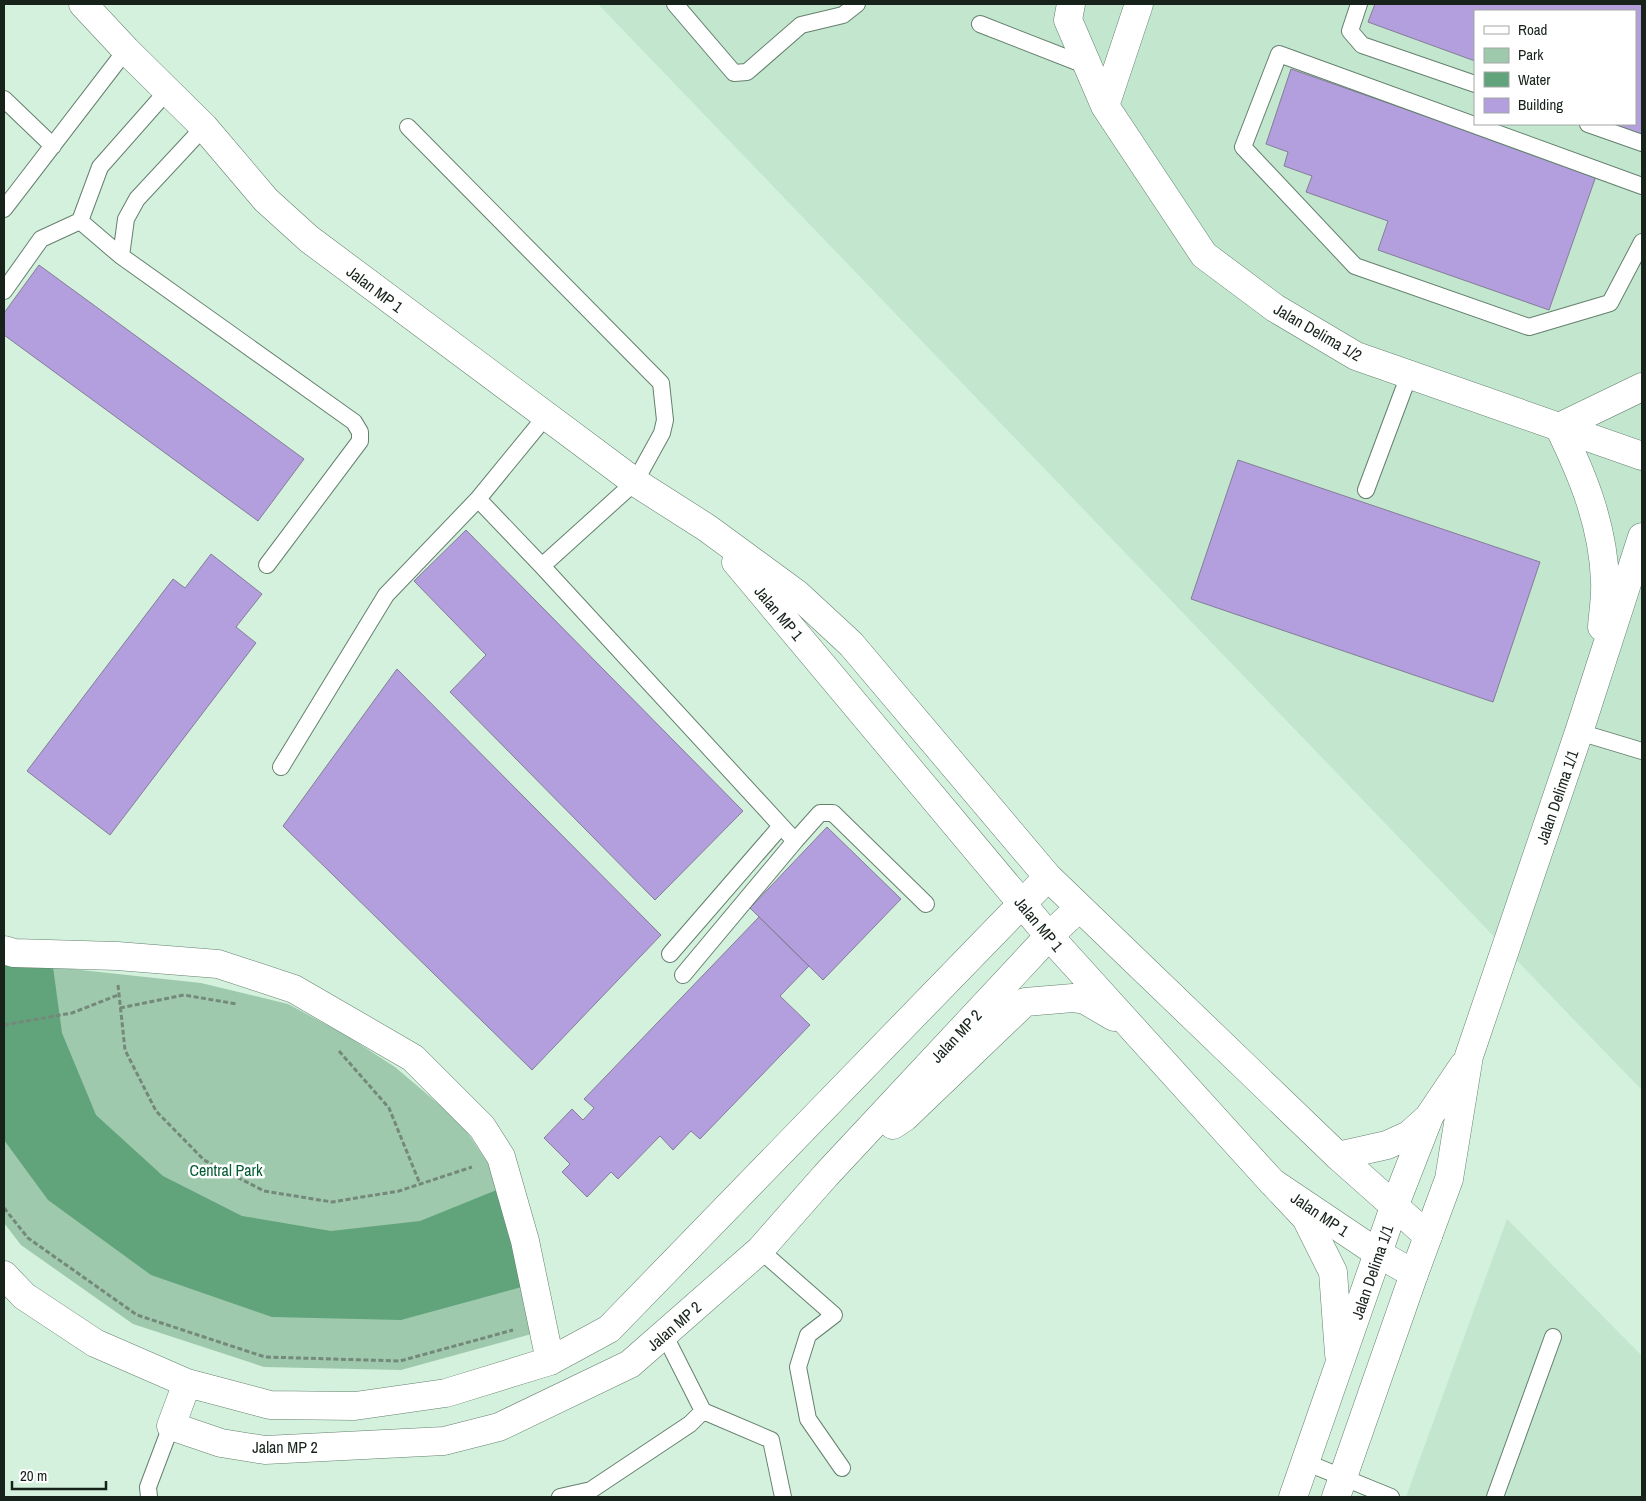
<svg xmlns="http://www.w3.org/2000/svg" width="1646" height="1501" font-family="'Archivo Narrow',sans-serif">
  <rect width="100%" height="100%" fill="#d3f1dd"/>
  <path fill="#c2e6ce" fill-rule="evenodd" d="M598,4H1642V1090L1579,1025ZM1475,11H1635V124H1475Z
    M1507,1219L1642,1356V1497H1406Z"/>
  <path fill="#9ec9ad" d="M4,952L53,967L201,983L288,1004L344,1034L395,1067L461,1123L504,1187L535,1333L401,1370L264,1367L133,1324L21,1245L4,1223Z"/>
  <path fill="#61a47b" d="M4,952L53,967L62,1033L96,1115L163,1176L242,1216L331,1231L420,1221L504,1187L529,1285L401,1320L272,1317L151,1275L48,1200L4,1140Z"/>
  <path fill="#b39fdd" stroke="#857d97" d="M1375,4H1638L1642,5V135L1612,124H1635V11H1475V61L1368,22Z
    M1291,69L1596,176L1549,310L1378,250L1388,221L1306,192L1312,176L1284,166L1288,152L1266,144Z
    M39,265L304,459L258,521L4,335V313Z
    M1238,460L1540,562L1493,702L1191,599Z
    M466,530L743,811L655,900L450,692L486,655L414,581Z
    M211,554L262,594L236,627L256,643L110,835L27,771L173,579L185,588Z
    M397,669L661,935L532,1070L283,826Z
    M827,827L901,899L823,980L750,908Z
    M759,917L809,966L780,996L810,1025L700,1139L691,1131L673,1150L660,1136L618,1179L611,1172L587,1197L562,1172L570,1164L544,1138L572,1109L583,1120L594,1108L584,1099Z"/>
  <g fill="none" stroke-linecap="round" stroke-linejoin="round">
    <defs>
      <path id="lane" d="M675,4L734,73L747,72L801,25L843,15L857,4
        M1359,4L1350,31L1362,45L1475,84
        M980,24L1090,67
        M4,99L53,146
        M1588,124L1642,143
        M408,127L661,383L665,420L662,433L635,482L542,566
        M1642,186L1279,54L1243,147L1355,266L1529,327L1610,303L1642,242
        M4,209L126,50
        M80,221L100,167L168,90
        M121,256L126,219L137,199L204,127
        M4,291L41,239L80,221L121,256L354,422L360,432V441L267,565
        M1366,490L1409,375
        M478,499L542,566L795,841L820,813H833L926,904
        M1579,732L1642,751
        M281,767L386,595L478,499L546,416
        M670,954L781,826
        M683,975L795,841
        M760,1250L834,1315L808,1335L798,1367L808,1419L842,1468
        M664,1334L703,1411L771,1440L783,1497
        M1305,1462L1391,1497
        M149,1497L148,1487L171,1426
        M560,1497L591,1490L690,1424L703,1411
        M1495,1497L1553,1337"/>
      <path id="street" d="M83,4L126,50L204,127L266,200L309,239L635,482L707,528L797,594L851,644L1048,877L1338,1156L1428,1236
        M1071,4L1068,20L1105,106L1204,255L1275,308L1356,356L1642,456
        M1105,106L1139,4
        M736,562L1049,936L1272,1182L1379,1254L1414,1274
        M4,950L14,953L117,956L218,964L294,989L413,1058L482,1127L501,1157L525,1241L550,1361
        M893,1125L905,1117L1025,1002L1073,998L1085,1000L1114,1017
        M4,1275L24,1296L95,1343L187,1383L270,1405L355,1406L446,1393L550,1361L609,1329L1048,877
        M187,1383L171,1426L221,1443L265,1450L444,1441L499,1427L630,1364L760,1250L826,1175L1049,936L1079,908"/>
      <path id="secondary" d="M1602,627C1603,612 1606,596 1605,581C1603,525 1583,476 1559,427L1642,387
        M1338,1156L1387,1145L1409,1135L1429,1117
        M1272,1182L1306,1218L1333,1272L1339,1354
        M1293,1497L1394,1207L1430,1115L1463,1066
        M1336,1497L1414,1274L1449,1179L1469,1056L1579,732L1642,537"/>
    </defs>
    <use href="#lane" stroke="#65806e" stroke-width="18"/>
    <use href="#street" stroke="#65806e" stroke-width="29"/>
    <use href="#secondary" stroke="#65806e" stroke-width="29"/>
    <path stroke="#75897b" stroke-width="3" stroke-dasharray="5 2.5" stroke-linecap="butt" d="M118,985L125,1050L156,1111L204,1160L264,1191L332,1202L399,1191L472,1167
      M120,1008L184,995L237,1004
      M4,1025L72,1013L118,995
      M339,1051L389,1108L420,1184
      M4,1208L28,1238L137,1315L265,1357L400,1361L513,1330"/>
    <use href="#lane" stroke="#fff" stroke-width="16"/>
    <use href="#street" stroke="#fff" stroke-width="28"/>
    <use href="#secondary" stroke="#fff" stroke-width="28"/>
  </g>
  <g text-anchor="middle" stroke-width="5" stroke-linejoin="round" paint-order="stroke">
    <g font-size="16" fill="#17221a" stroke="#fff">
      <text transform="translate(375 289) rotate(37)" y="6">Jalan MP 1</text>
      <text transform="translate(1318 332) rotate(30)" y="6">Jalan Delima 1/2</text>
      <text transform="translate(779 613) rotate(50)" y="6">Jalan MP 1</text>
      <text transform="translate(1557 797) rotate(-71)" y="6">Jalan Delima 1/1</text>
      <text transform="translate(1039 924) rotate(50)" y="6">Jalan MP 1</text>
      <text transform="translate(956 1036) rotate(-47)" y="6">Jalan MP 2</text>
      <text transform="translate(1320 1214) rotate(34)" y="6">Jalan MP 1</text>
      <text transform="translate(1372 1272) rotate(-71)" y="6">Jalan Delima 1/1</text>
      <text transform="translate(674 1326) rotate(-41)" y="6">Jalan MP 2</text>
      <text x="285" y="1453">Jalan MP 2</text>
    </g>
    <g font-size="16" fill="#045a33" stroke="#fff">
      <text x="226" y="1176">Central Park</text>
    </g>
  </g>
  <rect width="1646" height="1501" fill="none" stroke="#17221a" stroke-width="10"/>
  <rect x="1474" y="10" width="162" height="115" fill="#ffffff" stroke="#a2a7a3"/>
  <rect x="1484" y="26" width="25" height="8" fill="#ffffff" stroke="#a2a7a3"/>
  <text x="1518" y="35" font-size="15" fill="#17221a">Road</text>
  <rect x="1484" y="48" width="25" height="15" fill="#9ec9ad" stroke="#a2a7a3"/>
  <text x="1518" y="60" font-size="15" fill="#17221a">Park</text>
  <rect x="1484" y="72" width="25" height="15" fill="#61a47b" stroke="#a2a7a3"/>
  <text x="1518" y="85" font-size="15" fill="#17221a">Water</text>
  <rect x="1484" y="98" width="25" height="15" fill="#b39fdd" stroke="#a2a7a3"/>
  <text x="1518" y="110" font-size="15" fill="#17221a">Building</text>
  <path d="M12 1481v8h94v-8" fill="none" stroke="#17221a" stroke-width="2.5"/>
  <text x="20" y="1481" font-size="15" fill="#17221a" stroke="#ffffff" stroke-width="4" paint-order="stroke">20 m</text>
</svg>
